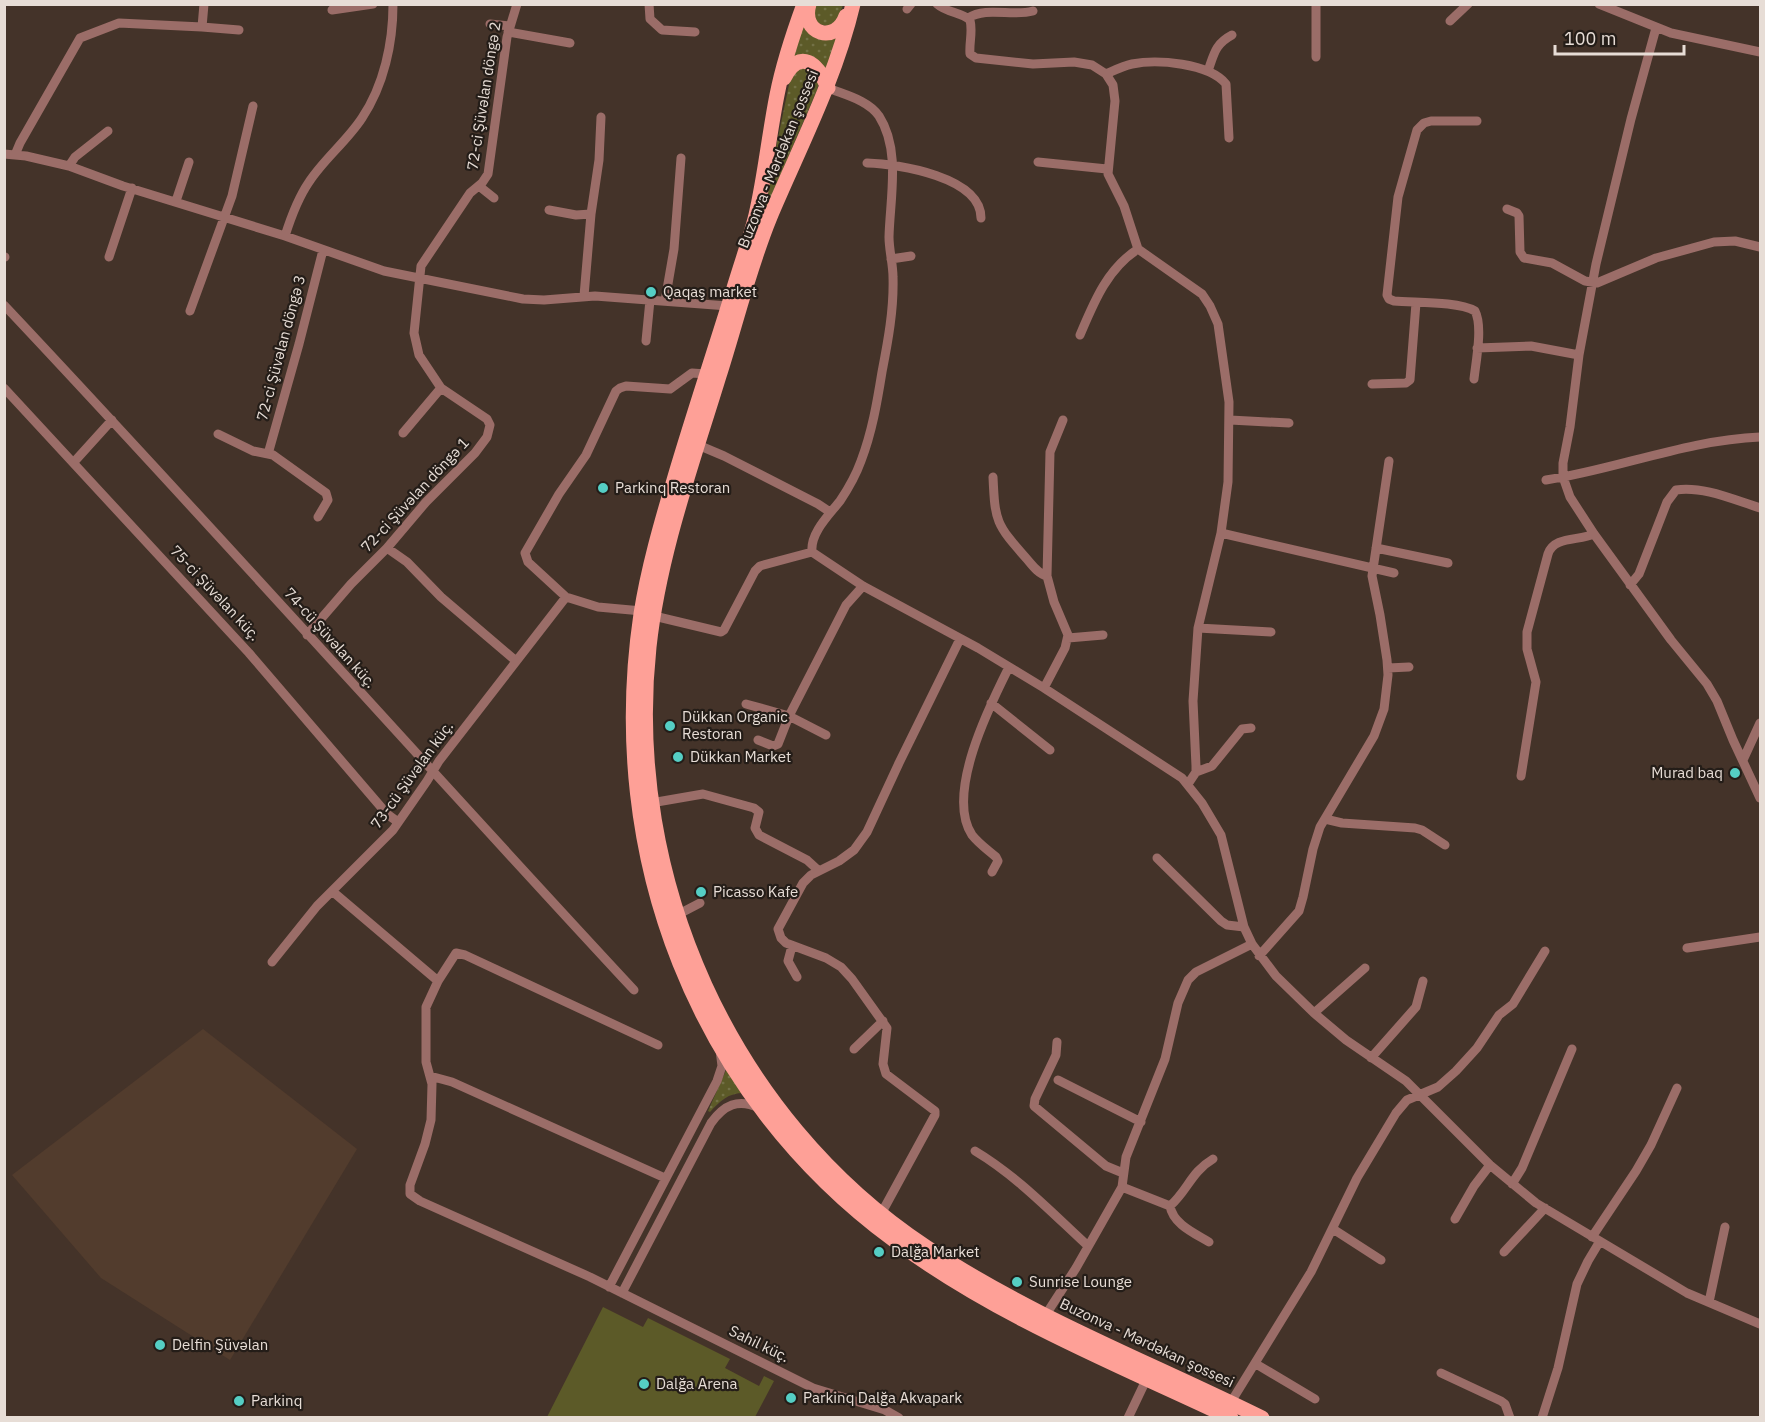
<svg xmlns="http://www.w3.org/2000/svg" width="1765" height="1422" font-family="'IBM Plex Sans',sans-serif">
  <defs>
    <pattern id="grass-dots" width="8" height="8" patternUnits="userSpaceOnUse" patternTransform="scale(1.5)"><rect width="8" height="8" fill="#5c5a28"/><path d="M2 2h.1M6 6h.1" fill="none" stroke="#737146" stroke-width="1.8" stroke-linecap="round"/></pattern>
  </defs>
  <rect width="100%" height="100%" fill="#443329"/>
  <path fill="#523c2d" d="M203,1029L357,1149L230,1360L101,1278L12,1175Z"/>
  <path fill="url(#grass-dots)" d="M813,5H843L837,21L827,26L819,24L814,18Z
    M804,21L840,33L827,72C819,55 808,57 791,59Z
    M799,68H805L819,81L817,90L761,220L790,80Z
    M727,1068L744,1093C728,1093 720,1101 710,1112L708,1111Z"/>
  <path fill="#5c5a28" d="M603,1307L643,1327L648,1318L730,1359L725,1368L759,1386L764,1376L774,1381L755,1417H547Z"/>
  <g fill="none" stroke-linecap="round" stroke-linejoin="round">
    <path stroke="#9b6d68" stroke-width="9" d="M649,4L650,19L662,30L695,32
      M937,4C947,13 961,12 970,20C973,32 969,42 970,54L976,58L1033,64L1074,62L1092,65L1106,74L1113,85L1115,101L1108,174L1124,206L1138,249L1202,294L1210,306L1218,324L1229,402L1228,482L1221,533L1198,628L1193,701L1196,766V772L1188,784
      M1599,4L1671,33L1760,52
      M907,9L911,4
      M332,10L373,4
      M968,18C987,6 1012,17 1033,11
      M1450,21L1468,4
      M490,24L510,26
      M202,27L239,30
      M1656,28L1631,119L1596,264L1579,355L1570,427L1563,463V477L1570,497L1594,534L1671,640L1707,684L1717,701L1733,740L1760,798
      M508,32L570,43
      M1316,57V4
      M1208,71C1214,54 1215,44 1232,35
      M1106,74C1115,70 1123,66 1132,64C1157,59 1209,63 1226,84L1229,138
      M828,88C845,95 868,100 879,116C901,150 890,198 889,237C889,250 893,264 893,277C894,309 888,341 882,372C877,403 872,432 861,461C856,475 848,489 840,501C829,515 810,533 812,552L863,586L978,648L1044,688L1182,778L1202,803L1221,835L1244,927L1252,944L1276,976L1314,1013L1346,1040L1406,1081L1490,1165L1536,1203L1687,1293L1760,1324
      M4,154L26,156L69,166L123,186L285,236L384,271L523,299L544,300L595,296L728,306
      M15,155L20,143L80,38L119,23L202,27L204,4
      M1038,162L1107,169
      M867,163C899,164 981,177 981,218
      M69,166L75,157L108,131
      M479,186L494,198
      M176,201L189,162
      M1507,209L1517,213L1519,216L1520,252L1524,258L1552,263L1585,281L1597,283L1656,258L1714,242L1735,241L1760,247
      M549,210L576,215L591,214
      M285,236C291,217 298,198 309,182C324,159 347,141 362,118C384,85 393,43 393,4
      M4,257H5
      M109,257L132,188
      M891,259L911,256
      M584,296L591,214L599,160L601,117
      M665,301L674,249L681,158
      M4,305C217,531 423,763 634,990
      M190,311L232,196L253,106
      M1080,335C1094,302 1107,269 1138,249
      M646,341L650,300
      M1477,348L1531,346L1579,355
      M1474,379C1476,361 1483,326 1475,311C1457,301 1415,303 1394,301L1389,299L1387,295L1398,197L1417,130L1424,123L1431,121H1477
      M1372,384L1406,383L1410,380L1416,303
      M4,388L249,653L387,814L398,822
      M1230,420L1289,423
      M403,433L441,388
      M218,434L253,451L273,455L326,493L328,500L318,517
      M698,445L724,456L818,504L830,512
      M268,454L299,344L323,250
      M74,462L112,420
      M993,477C995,522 996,524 1026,558C1032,565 1038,574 1047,576
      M1546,480C1618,469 1687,440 1760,437
      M1221,533L1394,573
      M387,548L407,562L441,597L516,661
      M1376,548L1448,563
      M1630,585L1639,574L1667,502L1676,490C1704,486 1734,500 1760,508
      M642,611L598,607L566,597L528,562L525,553L559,494L586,455L616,391L620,388L626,386L670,389L692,373L706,374
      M654,616L721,632L724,630L755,571L760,566L812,552
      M1198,628L1271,632
      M307,635L351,584L387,548L426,502L475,453L487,437L490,425L487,419L441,388L419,355L414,333L421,266L470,193L482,183L488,174L507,37L517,4
      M1068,638L1103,635
      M1388,668L1409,667
      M1044,688L1065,648L1068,635L1054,602L1047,576L1050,452L1063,420
      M991,703L1050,750
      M746,704L789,716L826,735
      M758,740L773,746L778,744L789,716L846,605L863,586
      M1743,760L1760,723
      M1196,772L1212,766L1242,729L1251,728
      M1521,776L1536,682L1527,649V632L1548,554C1554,536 1579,541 1594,534
      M651,803L703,794L754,808L759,812L755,828L759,835L807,860L819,871
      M1325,819L1342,823L1415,828L1422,830L1445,845
      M1157,858L1221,921L1227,925L1244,927
      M992,872L998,861L996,857C988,850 979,844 972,835C945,794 990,705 1009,667
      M332,891L438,981
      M677,915L700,903
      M792,946L788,961L797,977
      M1687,948L1760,937
      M1259,956L1299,911L1303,897L1313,849L1320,827L1374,736L1384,709L1388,675L1387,660L1380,615L1372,576L1389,461
      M272,962L317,906L393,830L427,781L439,761L566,597
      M1314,1013L1365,968
      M1057,1042L1056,1055L1035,1099L1034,1106L1106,1166L1123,1173
      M658,1045L465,955L456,953L438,981L426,1007V1062L432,1084L431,1120L425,1144L410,1185V1194L420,1201L590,1277L813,1388L885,1410L899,1418
      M854,1049L883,1021
      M1371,1058L1416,1007L1423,981
      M430,1076L452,1082L665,1178
      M1058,1080L1141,1122
      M975,1151C1017,1176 1052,1213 1088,1246
      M1512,1184L1522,1168L1572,1049
      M1122,1187L1170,1206C1188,1190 1191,1172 1213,1159
      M1170,1206C1173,1224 1194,1233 1209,1242
      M881,1214L935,1115V1111L886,1074L883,1064L887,1028L852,979L841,967L826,958L786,943L781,938L778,929L803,883L811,875L839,861L854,850L867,832L899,763L960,639
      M1455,1219L1474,1186L1490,1165
      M1333,1229L1381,1260
      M1592,1237L1636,1171L1651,1145L1677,1088
      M1504,1252L1545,1208
      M609,1287L717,1081L722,1066L720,1050
      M622,1293L711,1123C724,1105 738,1098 759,1108
      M1709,1302L1725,1227
      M1045,1316L1076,1268L1122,1187L1126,1157L1165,1059L1178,1003L1188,980L1196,972L1252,944
      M1256,1364L1315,1399
      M1441,1373L1501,1401L1505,1404L1510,1418
      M1231,1402L1311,1272L1357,1178L1396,1113L1407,1100L1438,1087L1456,1071L1477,1048L1499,1015L1513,1004L1545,951
      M1128,1418L1147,1378
      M1542,1418L1558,1368L1577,1284L1588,1261L1600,1241"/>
    <path stroke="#fea097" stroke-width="15" d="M804,4C793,34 783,64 777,95C769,135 765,176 756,215C749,243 739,270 731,298C712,359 692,419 674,480C661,524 648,569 641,614C605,856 696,1094 894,1240C996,1316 1117,1364 1231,1418
      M809,4C800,34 836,45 846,16
      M853,4C835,80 800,146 770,217C749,268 736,323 719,376C692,464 659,555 649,647C624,878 731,1118 926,1247C1031,1317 1149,1362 1262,1418
      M784,78C800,47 818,64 828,88"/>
  </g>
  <g fill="#55cec4" stroke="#241d18" stroke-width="2">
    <circle cx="651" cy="292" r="6"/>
    <circle cx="603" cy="488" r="6"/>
    <circle cx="670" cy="726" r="6"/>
    <circle cx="678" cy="757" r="6"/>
    <circle cx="1735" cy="773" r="6"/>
    <circle cx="701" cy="892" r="6"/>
    <circle cx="879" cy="1252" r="6"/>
    <circle cx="1017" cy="1282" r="6"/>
    <circle cx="160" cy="1345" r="6"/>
    <circle cx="644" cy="1384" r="6"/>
    <circle cx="791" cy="1398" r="6"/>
    <circle cx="239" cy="1401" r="6"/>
  </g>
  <g text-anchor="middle" stroke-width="4.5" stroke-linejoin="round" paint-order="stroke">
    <g font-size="15" fill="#e7ddd6" stroke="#241d18">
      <text transform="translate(484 96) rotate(-81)" y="5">72-ci Şüvəlan döngə 2</text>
      <text transform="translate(778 159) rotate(-68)" y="5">Buzonva - Mərdəkan şossesi</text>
      <text transform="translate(281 348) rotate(-75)" y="5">72-ci Şüvəlan döngə 3</text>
      <text transform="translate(415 495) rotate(-47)" y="5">72-ci Şüvəlan döngə 1</text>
      <text transform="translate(215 593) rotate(47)" y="5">75-ci Şüvəlan küç.</text>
      <text transform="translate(330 638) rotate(48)" y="5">74-cü Şüvəlan küç.</text>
      <text transform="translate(412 775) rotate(-54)" y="5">73-cü Şüvəlan küç.</text>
      <text transform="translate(1147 1343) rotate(25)" y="5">Buzonva - Mərdəkan şossesi</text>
      <text transform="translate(759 1344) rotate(26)" y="5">Sahil küç.</text>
    </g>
    <g font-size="15" fill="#e7ddd6" stroke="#241d18" text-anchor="start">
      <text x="663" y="297">Qaqaş market</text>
      <text x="615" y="493">Parkinq Restoran</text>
      <text x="682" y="722">Dükkan Organic<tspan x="682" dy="17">Restoran</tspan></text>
      <text x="690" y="762">Dükkan Market</text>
      <text x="1723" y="778" text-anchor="end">Murad baq</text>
      <text x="713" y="897">Picasso Kafe</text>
      <text x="891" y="1257">Dalğa Market</text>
      <text x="1029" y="1287">Sunrise Lounge</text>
      <text x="172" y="1350">Delfin Şüvəlan</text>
      <text x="656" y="1389">Dalğa Arena</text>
      <text x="803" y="1403">Parkinq Dalğa Akvapark</text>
      <text x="251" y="1406">Parkinq</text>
    </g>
  </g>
  <rect width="1765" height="1422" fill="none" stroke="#e7ddd6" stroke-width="12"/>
  <path d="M1555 45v9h129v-9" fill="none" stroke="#e7ddd6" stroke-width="3"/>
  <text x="1564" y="45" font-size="18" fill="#e7ddd6" stroke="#241d18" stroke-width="4.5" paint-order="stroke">100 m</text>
</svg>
